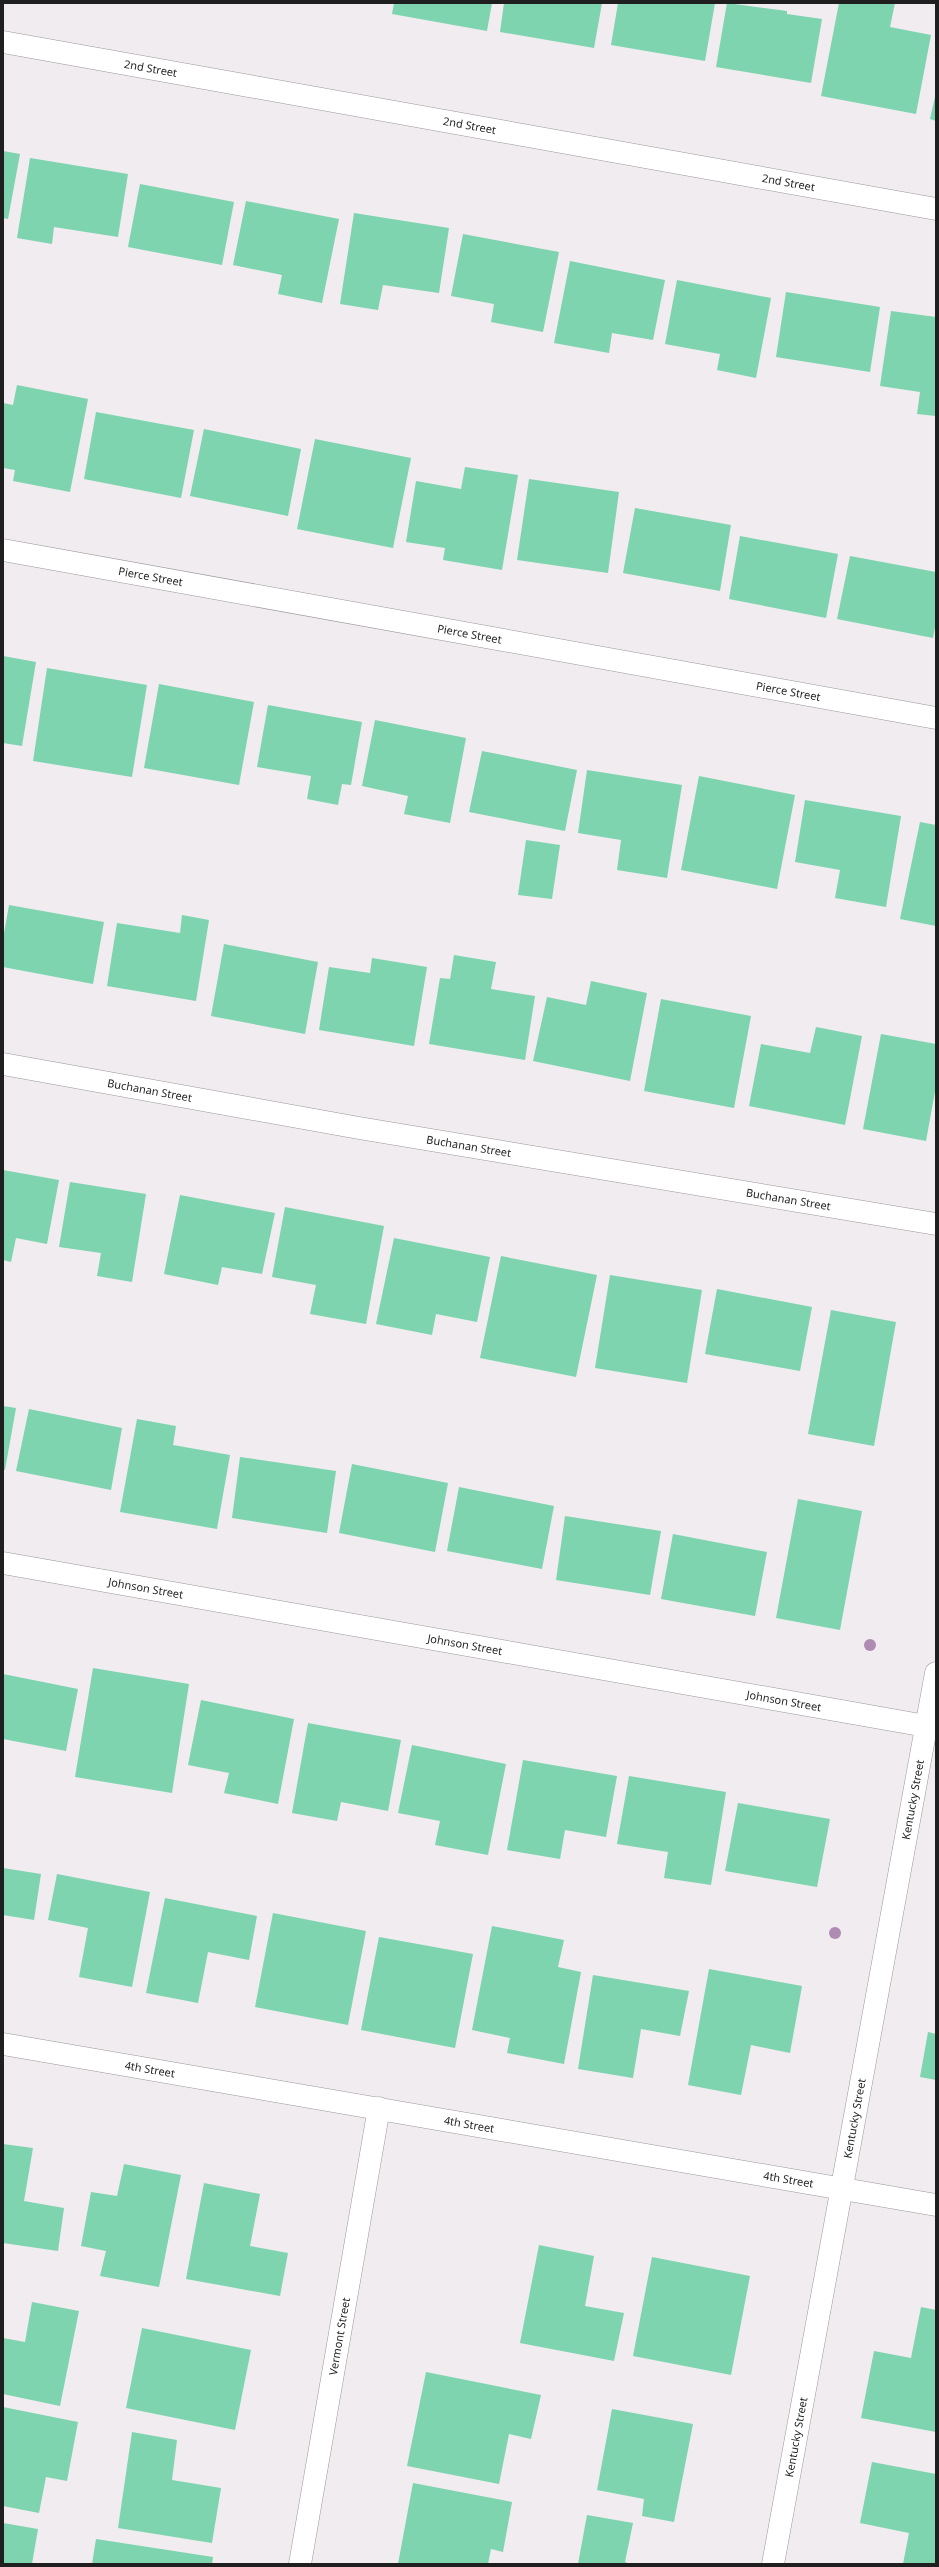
<svg xmlns="http://www.w3.org/2000/svg" width="939" height="2567" font-family="'Noto Sans',sans-serif">
  <rect width="100%" height="100%" fill="#f0ecf0"/>
  <path fill="#7dd4af" d="M394,3H492L487,31L392,14Z
    M504,3H602L594,48L500,32Z
    M618,3H715L705,61L611,45Z
    M727,3L787,11V14L822,19L811,83L716,67Z
    M839,3H895L890,27L931,35L916,114L821,96Z
    M936,92V121L930,119Z
    M3,151L20,154L8,219L3,218Z
    M30,158L128,174L118,237L54,227L52,244L17,238Z
    M140,184L234,202L222,265L128,247Z
    M246,201L339,219L322,303L278,294L282,275L233,265Z
    M354,213L449,228L439,293L383,285L378,310L340,304Z
    M463,234L559,252L543,332L491,322L494,304L451,296Z
    M570,261L665,280L653,340L612,333L609,353L554,343Z
    M677,280L771,298L756,378L717,370L720,354L665,344Z
    M786,292L880,307L870,372L776,357Z
    M891,311L936,317V416L917,414L920,392L880,386Z
    M17,385L88,399L70,492L13,481L15,470L3,468V403L13,405Z
    M96,412L194,430L181,498L84,479Z
    M204,429L301,449L288,516L190,496Z
    M315,439L411,458L393,548L297,529Z
    M465,467L518,475L502,570L443,560L445,548L406,542L416,481L461,489Z
    M529,479L619,492L608,573L517,560Z
    M635,508L731,525L720,591L623,573Z
    M740,536L838,554L826,618L729,599Z
    M850,556L936,572V622L933,638L837,619Z
    M3,656L36,662L22,746L3,743Z
    M47,668L147,685L132,777L33,761Z
    M159,684L254,702L239,785L144,768Z
    M268,705L362,722L351,785L342,784L338,805L307,799L311,776L257,767Z
    M375,720L466,738L450,823L404,814L408,796L362,786Z
    M482,751L577,770L565,831L469,812Z
    M587,770L682,785L667,878L617,870L621,840L578,833Z
    M699,776L795,795L777,889L681,870Z
    M805,800L901,816L886,907L835,898L840,870L795,862Z
    M920,822L936,825V926L900,919Z
    M526,840L560,845L552,899L518,895Z
    M9,905L104,922L93,984L3,967V939Z
    M182,915L209,920L196,1001L107,986L117,923L180,933Z
    M224,944L318,962L305,1034L211,1016Z
    M454,955L496,962L491,989L535,996L525,1060L429,1044L440,978L450,979Z
    M372,958L427,967L414,1046L319,1030L329,967L370,973Z
    M591,981L647,993L630,1081L533,1061L547,997L586,1005Z
    M661,999L751,1016L734,1108L644,1091Z
    M816,1027L862,1036L845,1125L749,1106L761,1044L810,1053Z
    M881,1034L936,1044V1086L926,1141L863,1129Z
    M3,1170L59,1180L47,1244L16,1238L11,1262L3,1260Z
    M70,1182L146,1194L132,1282L97,1276L101,1253L59,1247Z
    M180,1195L275,1213L262,1274L222,1267L218,1285L164,1274Z
    M285,1207L384,1226L366,1324L310,1314L316,1285L272,1277Z
    M394,1238L490,1257L477,1322L436,1314L432,1335L376,1324Z
    M501,1256L597,1275L576,1377L480,1358Z
    M610,1275L702,1290L687,1383L595,1368Z
    M717,1289L812,1307L800,1371L705,1354Z
    M831,1310L896,1322L874,1446L808,1434Z
    M3,1406L16,1408L5,1470L3,1469Z
    M29,1409L122,1428L111,1490L16,1471Z
    M137,1419L176,1426L173,1445L230,1455L217,1529L120,1512Z
    M240,1457L336,1471L327,1533L232,1518Z
    M352,1464L448,1483L435,1552L339,1533Z
    M459,1487L554,1506L542,1569L447,1551Z
    M798,1499L862,1511L840,1630L776,1618Z
    M565,1516L661,1531L650,1595L556,1580Z
    M673,1534L767,1552L755,1616L661,1599Z
    M93,1668L189,1684L172,1793L75,1777Z
    M3,1674L78,1689L66,1751L3,1739Z
    M201,1700L294,1719L278,1804L224,1793L229,1773L188,1765Z
    M308,1723L401,1740L388,1811L341,1802L337,1821L292,1813Z
    M412,1745L506,1764L488,1855L435,1845L440,1821L398,1813Z
    M523,1760L617,1776L606,1837L565,1830L560,1859L507,1850Z
    M629,1776L726,1792L711,1885L664,1878L668,1852L617,1844Z
    M738,1803L830,1819L817,1887L725,1871Z
    M3,1868L41,1874L34,1920L3,1915Z
    M57,1874L150,1892L132,1987L79,1977L88,1928L48,1920Z
    M165,1898L257,1916L249,1960L208,1952L198,2003L146,1993Z
    M273,1913L366,1931L348,2025L255,2007Z
    M492,1926L564,1940L558,1967L581,1972L564,2064L507,2053L510,2038L472,2030Z
    M379,1937L473,1954L455,2048L361,2030Z
    M709,1969L802,1986L790,2053L751,2045L741,2095L688,2085Z
    M593,1975L689,1991L680,2036L641,2029L633,2078L578,2069Z
    M928,2032L936,2034V2080L920,2077Z
    M3,2144L33,2148L24,2201L64,2208L58,2251L3,2243Z
    M124,2164L181,2175L159,2287L100,2276L106,2251L81,2246L91,2192L117,2196Z
    M204,2183L260,2194L250,2246L288,2253L280,2296L186,2279Z
    M539,2245L594,2256L585,2306L624,2313L614,2361L520,2343Z
    M652,2257L750,2276L731,2375L633,2356Z
    M32,2302L79,2311L60,2406L3,2394V2338L25,2342Z
    M921,2307L936,2310V2432L861,2418L874,2351L911,2358Z
    M142,2328L251,2350L235,2430L126,2408Z
    M426,2372L541,2395L531,2439L509,2434L499,2484L407,2466Z
    M3,2407L78,2422L67,2481L46,2477L39,2513L3,2506Z
    M612,2409L693,2424L674,2522L642,2516L644,2499L597,2490Z
    M132,2432L177,2440L172,2480L221,2488L212,2543L118,2528Z
    M872,2462L936,2474V2564H903L909,2533L860,2523Z
    M413,2483L512,2502L503,2552L491,2549L488,2564H398Z
    M587,2515L633,2523L625,2562L631,2564H578Z
    M3,2523L38,2529L32,2564H3Z
    M96,2539L213,2557L212,2564H92Z"/>
  <g fill="none" stroke-linecap="round" stroke-linejoin="round">
    <defs>
      <g id="minor">
        <path id="s1" d="M3,42L936,209"/>
        <path id="s2" d="M3,550L936,718"/>
        <path id="s3" d="M3,1064L359,1128L936,1224"/>
        <path id="s4" d="M3,1563L926,1726"/>
        <path id="s5" d="M3,2044L936,2205"/>
        <path id="s6" d="M300,2564L379,2108"/>
        <path id="s7" d="M773,2564L936,1673"/>
      </g>
    </defs>
    <use href="#minor" stroke="#9a979b" stroke-width="23"/>
    <use href="#minor" stroke="#fff" stroke-width="22"/>
  </g>
  <g fill="#af8ab3">
    <circle cx="870" cy="1645" r="6"/>
    <circle cx="835" cy="1933" r="6"/>
  </g>
  <g text-anchor="middle" stroke-width="3" stroke-linejoin="round" paint-order="stroke">
    <g font-size="11" fill="#201f20" stroke="#fff">
      <text dy="4" stroke="none"><textPath href="#s1" startOffset="150">2nd Street</textPath></text>
      <text dy="4" stroke="none"><textPath href="#s1" startOffset="474">2nd Street</textPath></text>
      <text dy="4" stroke="none"><textPath href="#s1" startOffset="798">2nd Street</textPath></text>
      <text dy="4" stroke="none"><textPath href="#s2" startOffset="150">Pierce Street</textPath></text>
      <text dy="4" stroke="none"><textPath href="#s2" startOffset="474">Pierce Street</textPath></text>
      <text dy="4" stroke="none"><textPath href="#s2" startOffset="798">Pierce Street</textPath></text>
      <text dy="4" stroke="none"><textPath href="#s3" startOffset="149">Buchanan Street</textPath></text>
      <text dy="4" stroke="none"><textPath href="#s3" startOffset="473">Buchanan Street</textPath></text>
      <text dy="4" stroke="none"><textPath href="#s3" startOffset="797">Buchanan Street</textPath></text>
      <text dy="4" stroke="none"><textPath href="#s4" startOffset="145">Johnson Street</textPath></text>
      <text dy="4" stroke="none"><textPath href="#s4" startOffset="469">Johnson Street</textPath></text>
      <text dy="4" stroke="none"><textPath href="#s4" startOffset="793">Johnson Street</textPath></text>
      <text dy="4" stroke="none"><textPath href="#s7" startOffset="777">Kentucky Street</textPath></text>
      <text dy="4" stroke="none"><textPath href="#s5" startOffset="149">4th Street</textPath></text>
      <text dy="4" stroke="none"><textPath href="#s7" startOffset="453">Kentucky Street</textPath></text>
      <text dy="4" stroke="none"><textPath href="#s5" startOffset="473">4th Street</textPath></text>
      <text dy="4" stroke="none"><textPath href="#s5" startOffset="797">4th Street</textPath></text>
      <text dy="4" stroke="none"><textPath href="#s6" startOffset="231">Vermont Street</textPath></text>
      <text dy="4" stroke="none"><textPath href="#s7" startOffset="129">Kentucky Street</textPath></text>
    </g>
  </g>
  <rect width="939" height="2567" fill="none" stroke="#201f20" stroke-width="8"/>
</svg>
